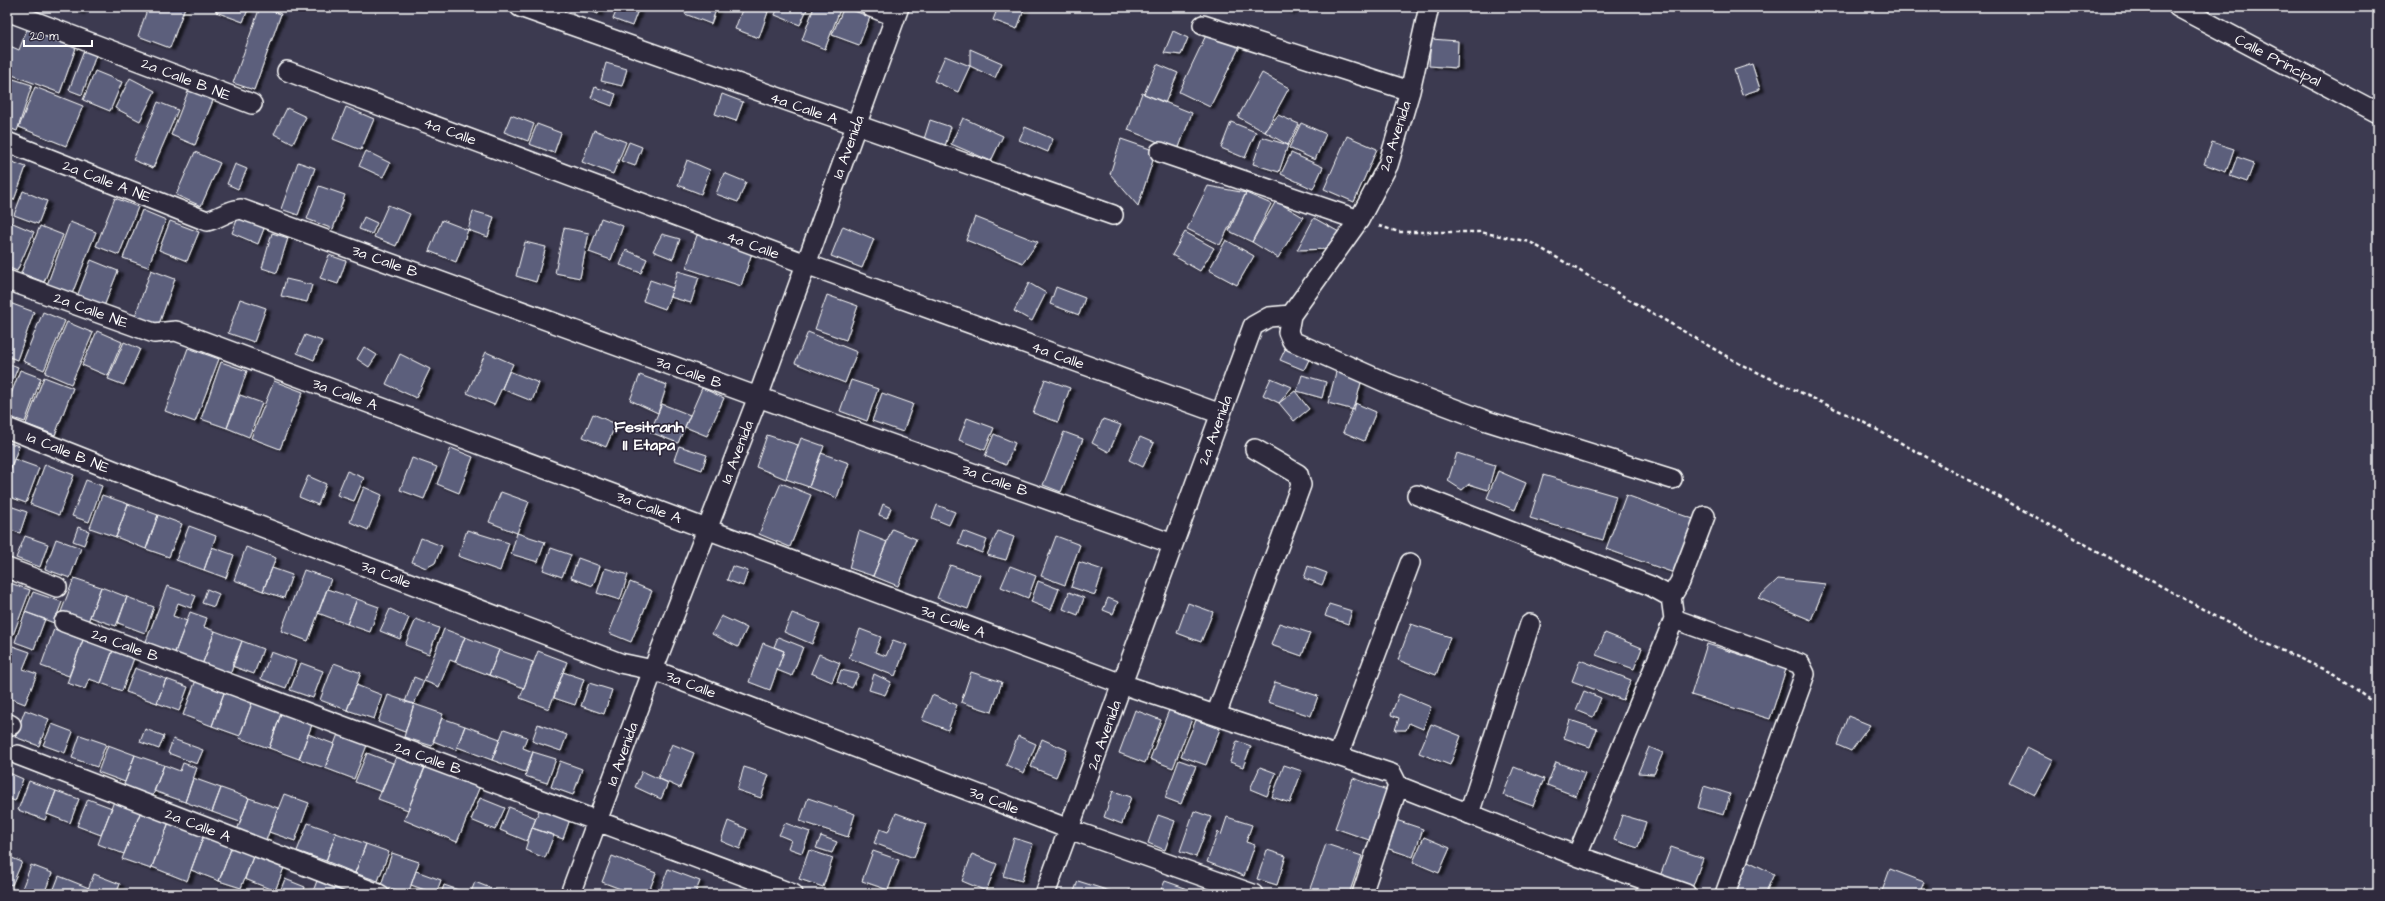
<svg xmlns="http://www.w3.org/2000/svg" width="2385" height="901" font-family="'Architects Daughter',sans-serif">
  <defs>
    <filter id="shadow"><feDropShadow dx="4.5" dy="2.5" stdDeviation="1" flood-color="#0009"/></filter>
  </defs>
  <rect width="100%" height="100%" fill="#3c3a50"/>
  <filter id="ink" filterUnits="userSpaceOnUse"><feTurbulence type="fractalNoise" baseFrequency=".025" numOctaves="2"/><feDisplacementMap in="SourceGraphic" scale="8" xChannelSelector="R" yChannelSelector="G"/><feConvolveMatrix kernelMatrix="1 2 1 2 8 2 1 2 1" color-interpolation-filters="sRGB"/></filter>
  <g filter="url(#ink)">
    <path fill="#5b5e7b" stroke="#fff" filter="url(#shadow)" d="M68,7H82L80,12Z
      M148,7H185L170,48L138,36Z
      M218,7H249L243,22L216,12Z
      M260,7L281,14L254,90L233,83Z
      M582,7H601L598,14Z
      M618,7L638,10L632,26L613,19Z
      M688,7H717L711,24L685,14Z
      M743,7H754L768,12L759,38L735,29Z
      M778,7H808L800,25L775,15Z
      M814,7H841L825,49L802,40Z
      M844,7L870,17L859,45L832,35Z
      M998,7H1025L1017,29L993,20Z
      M1277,7H1294L1292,12Z
      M28,27L77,45L60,93L7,73V53L10,46L19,50Z
      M1173,31L1188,38L1181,55L1164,53Z
      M1208,31L1240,46L1210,107L1179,92Z
      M1431,39L1458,41L1457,68L1429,66Z
      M85,48L97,52L82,95L69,90Z
      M970,49L1002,63L995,78L970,66Z
      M945,56L970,66L958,92L934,81Z
      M606,63L627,69L622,86L601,81Z
      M1157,64L1178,73L1165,103L1144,94Z
      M1752,64L1760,89L1742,95L1734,70Z
      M95,71L122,82L110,111L83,100Z
      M1262,73L1289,88L1265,132L1238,117Z
      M7,77L32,85L17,131L7,127Z
      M130,78L155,91L140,121L115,108Z
      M35,87L83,106L66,146L19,127Z
      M595,87L616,94L612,106L591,98Z
      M189,89L214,98L195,145L171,135Z
      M1142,93L1192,113L1178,150L1128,130Z
      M722,94L743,102L736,121L715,114Z
      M158,102L178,110L153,168L133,160Z
      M346,107L374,119L361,150L333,139Z
      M287,108L306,117L293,144L274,134Z
      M511,115L534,124L528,141L504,132Z
      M1278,115L1299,124L1288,145L1265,132Z
      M963,118L1003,136L991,161L951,144Z
      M930,120L951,127L945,146L924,139Z
      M1231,122L1256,132L1245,158L1221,148Z
      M1301,123L1326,134L1315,160L1289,148Z
      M537,124L561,133L554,153L529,144Z
      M1025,127L1053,139L1048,152L1019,140Z
      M594,130L626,142L613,174L582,162Z
      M1347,136L1377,149L1354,202L1324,189Z
      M1262,137L1288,145L1279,172L1253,164Z
      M1121,139L1156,151L1138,206L1110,174Z
      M629,142L642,147L635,166L621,161Z
      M2212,142L2234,149L2226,172L2204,164Z
      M366,151L390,163L383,177L359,166Z
      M195,152L220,163L201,206L176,195Z
      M1291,153L1323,167L1313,189L1281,174Z
      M2237,157L2254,163L2247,182L2230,176Z
      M7,160L26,167L14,200L7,198Z
      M687,160L710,170L701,194L678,185Z
      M298,162L315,168L298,215L281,209Z
      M235,164L247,169L238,189L227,184Z
      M724,173L746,182L738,202L716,194Z
      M319,186L345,195L333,229L307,219Z
      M1208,186L1246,193L1220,245L1187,229Z
      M23,191L47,201L38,224L14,215Z
      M1246,193L1271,204L1252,242L1229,231Z
      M115,198L138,207L119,255L96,246Z
      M1276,201L1303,217L1278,258L1252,242Z
      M388,205L410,214L396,246L374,237Z
      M142,210L166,220L148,267L123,258Z
      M473,211L494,217L488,237L468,230Z
      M239,215L265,226L258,244L232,233Z
      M364,217L377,223L372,234L359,229Z
      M975,217L1038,242L1023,263L966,240Z
      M601,218L623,226L611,260L589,252Z
      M1314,218L1339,232L1331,249L1297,250Z
      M442,220L468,230L456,262L429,251Z
      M8,221L34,232L17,271L7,267Z
      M170,221L199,232L187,261L159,250Z
      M70,222L96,232L72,294L47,285Z
      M40,226L63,235L44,282L21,273Z
      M843,226L874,239L862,268L831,256Z
      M564,228L589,233L580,278L555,273Z
      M1185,232L1214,248L1200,271L1172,255Z
      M272,233L288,238L277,273L262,268Z
      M662,234L680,239L673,259L653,251Z
      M697,235L752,253L741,286L686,268Z
      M1226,240L1254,256L1237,285L1209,270Z
      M525,242L546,247L536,282L516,276Z
      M626,250L647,259L641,273L620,265Z
      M329,255L346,261L338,284L320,278Z
      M91,260L118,271L103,309L76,299Z
      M151,270L175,279L158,327L134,319Z
      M678,271L699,277L691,303L670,297Z
      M286,279L312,285L307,302L281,296Z
      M650,280L673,288L665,309L643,301Z
      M1029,283L1046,293L1032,321L1014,311Z
      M1056,287L1085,298L1079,315L1050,304Z
      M827,295L858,306L846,340L815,329Z
      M240,299L266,308L254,342L228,333Z
      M7,302L34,312L17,360L7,356Z
      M43,312L65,321L44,370L23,361Z
      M67,322L93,333L71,384L45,373Z
      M97,331L122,342L108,376L82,365Z
      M808,332L857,352L845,383L795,363Z
      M305,335L322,341L314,360L297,353Z
      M124,342L140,349L124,385L108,379Z
      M1288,343L1312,353L1304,370L1280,360Z
      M364,347L377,355L369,367L357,359Z
      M188,348L219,359L195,422L165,411Z
      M486,352L513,364L494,405L467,393Z
      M400,354L430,369L416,398L386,384Z
      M221,362L247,371L227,428L201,419Z
      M7,363L18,367L7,395Z
      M1337,368L1363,375L1354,410L1328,403Z
      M20,370L41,378L25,422L7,416V405Z
      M509,371L539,383L532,401L502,389Z
      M640,375L667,385L658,413L630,400Z
      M1302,375L1326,382L1322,398L1297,391Z
      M44,377L73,388L55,435L26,424Z
      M1271,378L1292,387L1279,403L1263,395Z
      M1045,379L1070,388L1058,422L1033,413Z
      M851,380L878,389L867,421L840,411Z
      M274,381L303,392L280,449L251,438Z
      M702,388L724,398L707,436L685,427Z
      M1295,391L1309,409L1294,421L1279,403Z
      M882,393L913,404L903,432L872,421Z
      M240,395L262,403L249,437L227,428Z
      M1355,403L1376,412L1364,441L1343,432Z
      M662,404L690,415L678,443L650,432Z
      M593,414L616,424L606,447L583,437Z
      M967,418L994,428L985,450L959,440Z
      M1103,419L1121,425L1109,452L1092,443Z
      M1064,432L1083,439L1061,492L1043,485Z
      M994,434L1015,443L1006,465L985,456Z
      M767,435L798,445L786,479L756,467Z
      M1140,437L1154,443L1143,467L1129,460Z
      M801,438L824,446L809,487L786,479Z
      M7,442L19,446L7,478Z
      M679,446L707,455L702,470L674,460Z
      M451,448L473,457L459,493L437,484Z
      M821,453L849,463L837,498L809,487Z
      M1457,453L1495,465L1488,490L1469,484L1462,490L1448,481Z
      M412,458L437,467L424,499L400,490Z
      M14,459L39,468L26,503L7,496V478Z
      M45,464L74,475L59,515L30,504Z
      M347,471L364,478L354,501L337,495Z
      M1498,471L1526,483L1515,510L1487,498Z
      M1543,475L1616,496L1603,540L1530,518Z
      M308,476L326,484L318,505L299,497Z
      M86,480L102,486L89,522L72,516Z
      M781,483L811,495L790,547L759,534Z
      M364,487L382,495L368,530L350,522Z
      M501,492L529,502L517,533L489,522Z
      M102,495L128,504L116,537L90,528Z
      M1626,495L1696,520L1677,574L1606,549Z
      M128,504L158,515L146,549L116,537Z
      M883,504L891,508L887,518L879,515Z
      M7,505L27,512L20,533L7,529Z
      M937,505L955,512L949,525L932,518Z
      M158,515L182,524L169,557L146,549Z
      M189,526L216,536L204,570L176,560Z
      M78,527L89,531L84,545L73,541Z
      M892,529L916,539L898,586L873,576Z
      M467,530L509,543L500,571L458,556Z
      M859,531L887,542L873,576L849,568Z
      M963,531L987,540L982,553L958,544Z
      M998,531L1014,537L1006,560L987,555Z
      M517,533L545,542L538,562L511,554Z
      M25,536L48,544L40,567L16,558Z
      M1056,536L1080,545L1065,585L1041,576Z
      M421,538L442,546L435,563L426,568L412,562Z
      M56,539L81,548L70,578L45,569Z
      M212,547L234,555L226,578L204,570Z
      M246,547L276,558L263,591L234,580Z
      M551,548L571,555L562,577L543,570Z
      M578,558L600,566L593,586L571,578Z
      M1079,562L1103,570L1095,595L1071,587Z
      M950,565L980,575L968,609L937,598Z
      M732,566L748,571L743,586L727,580Z
      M1010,566L1036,576L1028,598L1001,587Z
      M1308,566L1327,573L1322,585L1304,578Z
      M272,568L292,575L284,598L263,591Z
      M605,568L628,575L620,600L597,593Z
      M304,570L331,579L308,641L281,631Z
      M74,578L101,587L88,622L61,612Z
      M1778,579L1826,584L1811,620L1758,598Z
      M1038,581L1059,589L1051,610L1031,602Z
      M7,582L30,590L13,635L7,633Z
      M630,582L652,591L631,642L609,633Z
      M167,586L196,596L191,608L178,603L173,616L187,621L174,655L145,644Z
      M101,587L127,597L116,626L90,617Z
      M207,589L219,594L214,607L202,603Z
      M327,589L357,599L347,624L318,613Z
      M33,592L62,602L54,623L25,612Z
      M1069,592L1084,598L1078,615L1063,609Z
      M127,597L154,607L145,633L118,623Z
      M1108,598L1118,602L1113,614L1103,610Z
      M357,599L379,607L370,632L347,624Z
      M1188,603L1213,612L1201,642L1177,633Z
      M1329,604L1352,611L1348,624L1325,616Z
      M390,609L409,618L400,639L380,631Z
      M25,612L45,619L34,649L15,642Z
      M190,612L207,618L204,627L215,631L202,665L174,655Z
      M792,613L820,624L812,644L784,632Z
      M721,616L747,628L738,647L712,634Z
      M416,619L439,628L429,654L405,645Z
      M1279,623L1310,633L1302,656L1271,645Z
      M1411,624L1450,637L1436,675L1398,660Z
      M54,629L83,640L69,676L41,666Z
      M444,629L465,637L455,662L450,660L439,687L424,681Z
      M860,629L881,637L875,652L886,656L893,640L907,645L895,676L849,658Z
      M215,631L242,641L230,675L202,665Z
      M1605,633L1642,648L1634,669L1596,655Z
      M465,637L499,650L489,675L455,662Z
      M778,637L803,647L792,676L777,670L784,651L774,647Z
      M83,640L113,650L101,683L89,679L85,689L67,683Z
      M242,641L263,649L254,674L232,666Z
      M763,643L784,651L770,690L749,682Z
      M7,644L30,652L23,669L37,674L25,704L7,697Z
      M1707,644L1786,669L1770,719L1691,695Z
      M113,650L134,658L122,691L101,683Z
      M499,650L533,662L524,688L489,675Z
      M538,651L567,662L549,709L520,698Z
      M271,652L296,661L286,688L261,679Z
      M819,654L840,663L832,682L811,673Z
      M1580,660L1631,680L1623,700L1572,681Z
      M301,663L323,671L313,698L290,690Z
      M334,663L361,673L347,710L320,700Z
      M135,668L166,679L157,703L126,692Z
      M841,670L859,674L852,688L837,682Z
      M563,672L584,679L575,705L554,698Z
      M971,672L1002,682L992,712L961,702Z
      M874,674L891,682L885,695L869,690Z
      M414,677L424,681L414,704L405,702Z
      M166,679L188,687L179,711L157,703Z
      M196,680L225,690L212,726L183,715Z
      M1275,682L1318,696L1311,716L1268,702Z
      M589,683L612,690L604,714L581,706Z
      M356,685L382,695L374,719L347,710Z
      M225,690L253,700L240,736L212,726Z
      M1584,691L1601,698L1593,717L1576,710Z
      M1399,694L1431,707L1423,729L1409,723L1406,730H1395L1399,718L1391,715Z
      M388,695L414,704L405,732L378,722Z
      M932,695L957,705L948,730L922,720Z
      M253,700L282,711L269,748L239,738Z
      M414,704L443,714L432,746L404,737Z
      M25,710L49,719L39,746L15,737Z
      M1135,710L1161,720L1145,763L1119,753Z
      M1169,710L1192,719L1173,768L1150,759Z
      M282,711L313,722L299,759L269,748Z
      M1848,716L1870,725L1851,751L1837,745Z
      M442,718L465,726L456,750L433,741Z
      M1196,720L1220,729L1206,765L1181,756Z
      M1570,720L1597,729L1590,747L1564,738Z
      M52,724L73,732L65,753L43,745Z
      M538,724L567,735L561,751L532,741Z
      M1431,724L1461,736L1450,765L1419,753Z
      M465,726L500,739L492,760L457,747Z
      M145,729L164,736L159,749L140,742Z
      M504,729L527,737L523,748L533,752L525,772L492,760Z
      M308,734L334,744L325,768L299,759Z
      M338,734L367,745L354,779L325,768Z
      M80,735L106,744L97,767L72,758Z
      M1018,736L1036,744L1024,773L1006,765Z
      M173,739L203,750L197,764L168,753Z
      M1042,739L1067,750L1056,777L1031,767Z
      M1237,741L1251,746L1243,767L1230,762Z
      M672,744L694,753L680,788L658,778Z
      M108,745L135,755L125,782L98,772Z
      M1649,747L1663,753L1654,774L1638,773Z
      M2027,747L2053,760L2035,795L2009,782Z
      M533,752L556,759L547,783L525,776Z
      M367,753L393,763L382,792L355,782Z
      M135,755L164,765L152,798L123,787Z
      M396,757L425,768L408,810L378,799Z
      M1179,760L1196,766L1181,804L1165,798Z
      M560,761L582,769L573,795L551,787Z
      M1556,762L1585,773L1576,796L1547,785Z
      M183,763L197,768L185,802L154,791L164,765L180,771Z
      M426,764L480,786L457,842L404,820Z
      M1284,765L1302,771L1290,803L1272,797Z
      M744,767L769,775L761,798L737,790Z
      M1260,767L1276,773L1267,796L1250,789Z
      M1514,767L1544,779L1533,806L1503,795Z
      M642,771L668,783L661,799L635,787Z
      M7,772L23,779L15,801L7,798Z
      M193,778L221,788L212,812L185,802Z
      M1353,778L1387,790L1369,840L1335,828Z
      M29,781L56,791L45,820L18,810Z
      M1704,786L1730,794L1724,815L1698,808Z
      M221,788L249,798L240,822L212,812Z
      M56,791L79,799L70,823L47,814Z
      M1113,791L1131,797L1122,824L1104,817Z
      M284,794L309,803L295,841L269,832Z
      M249,798L278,808L265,843L236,833Z
      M480,798L505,808L495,830L471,820Z
      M808,798L855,814L848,837L800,821Z
      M88,799L112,808L101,835L77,826Z
      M114,801L141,811L124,854L98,844Z
      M509,807L536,818L527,841L500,830Z
      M540,808L570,819L563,839L532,828Z
      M141,811L169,822L151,869L122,859Z
      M1194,811L1211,817L1196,857L1180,851Z
      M896,813L926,824L914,858L874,843L880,829L888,832Z
      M1158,815L1175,821L1165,850L1148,843Z
      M1622,815L1646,822L1638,848L1614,840Z
      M1227,817L1252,825L1246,842L1255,845L1244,876L1207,862L1218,832L1221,835Z
      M1396,820L1423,829L1413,857L1386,848Z
      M728,821L747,829L740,849L721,841Z
      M169,822L204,835L187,881L152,867Z
      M308,823L336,833L326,861L297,851Z
      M785,823L810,832L802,853L788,848L791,840L779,835Z
      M532,828L554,835L545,858L525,850Z
      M336,833L366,844L355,873L326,861Z
      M204,835L232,846L219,881L191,870Z
      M821,836L837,842L832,853L816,848Z
      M1424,837L1450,848L1439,873L1413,862Z
      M1014,838L1033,844L1022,881L1003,876Z
      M366,844L389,852L378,881L355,873Z
      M1326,844L1362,856L1349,894H1308Z
      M232,846L254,854L241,888L219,881Z
      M1671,847L1703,858L1691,891L1659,879Z
      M809,850L833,858L823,887L799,879Z
      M1267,850L1286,856L1277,885L1257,879Z
      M873,851L899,860L888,890L862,881Z
      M392,853L419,862L408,894L381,885Z
      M254,854L285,865L275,891L245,879Z
      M972,854L997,864L986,891L962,881Z
      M7,856L22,862L12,885L7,883Z
      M612,856L656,873L648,894H634L602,882Z
      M1744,859L1774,874L1765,894H1728Z
      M31,865L52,873L44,894H20Z
      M668,869L700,881L695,894H659Z
      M1890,869L1924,882L1919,894H1881Z
      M416,871L441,880L436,894L411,885Z
      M94,874L120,884L116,894H86Z
      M59,876L89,888L86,894H52Z
      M318,878L345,889L343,894H312Z
      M285,879L305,887L303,894H279Z
      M1078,881L1119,894H1073Z
      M1165,881L1185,888L1182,894H1159Z
      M475,882L505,894H470Z
      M444,885L470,894H441Z
      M1185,888L1199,894H1182Z
      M118,890L130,894H116Z
      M1129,890L1141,894H1127Z"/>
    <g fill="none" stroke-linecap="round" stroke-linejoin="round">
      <defs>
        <path id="street" d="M520,7L1113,215
          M871,7L895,16
          M2178,7L2378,113
          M7,11L252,104
          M1203,25L1410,91
          M287,71L806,264L1221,414
          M7,142L207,221C220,218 228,210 241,209L758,397L1173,544
          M1160,152L1359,220
          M7,280L154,333L176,331L1122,684L1392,774L1398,786L1362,894
          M1291,315L1288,332L1292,341L1389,384L1487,421L1672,479
          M7,428L128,476L620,663L653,670L1069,829L1253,894
          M1417,495L1651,586L1671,597
          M7,568L57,587
          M1674,619L1800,664L1805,674L1725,894
          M64,622L793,894
          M1216,715L1301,485L1298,474L1255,449
          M7,723L11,725
          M18,755L379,894
          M1338,756L1410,563
          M1398,786L1577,856L1686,894
          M1469,814L1530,624
          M1577,856L1674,619L1671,597L1680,582L1705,516
          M570,894L653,670L758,397L899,7
          M1045,894L1253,326L1269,317L1291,315L1359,220L1388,165L1410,91L1429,7"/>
      </defs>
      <use href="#street" stroke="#fff" stroke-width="22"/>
      <path stroke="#fff" stroke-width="2.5" stroke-dasharray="4 3" stroke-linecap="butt" d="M1379,226L1399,232H1480L1530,242L1740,364L1861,421L2259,640L2334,674L2378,706"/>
      <use href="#street" stroke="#2f2a3d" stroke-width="19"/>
    </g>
  </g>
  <g text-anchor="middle" stroke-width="3.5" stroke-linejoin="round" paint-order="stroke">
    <g font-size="15" fill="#fff" stroke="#2f2a3d">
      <text transform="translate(2278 60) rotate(28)" y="5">Calle Principal</text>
      <text transform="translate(186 79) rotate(21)" y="5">2a Calle B NE</text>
      <text transform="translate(804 108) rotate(19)" y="5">4a Calle A</text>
      <text transform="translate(450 131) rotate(20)" y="5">4a Calle</text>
      <text transform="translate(1395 136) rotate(-72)" y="5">2a Avenida</text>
      <text transform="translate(848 147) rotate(-70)" y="5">1a Avenida</text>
      <text transform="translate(107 181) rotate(21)" y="5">2a Calle A NE</text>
      <text transform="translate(753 245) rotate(20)" y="5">4a Calle</text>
      <text transform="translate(385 261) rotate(20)" y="5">3a Calle B</text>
      <text transform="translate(91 310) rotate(20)" y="5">2a Calle NE</text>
      <text transform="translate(1058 355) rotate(20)" y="5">4a Calle</text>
      <text transform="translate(689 372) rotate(20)" y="5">3a Calle B</text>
      <text transform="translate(345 394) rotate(20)" y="5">3a Calle A</text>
      <text transform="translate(1215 430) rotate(-70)" y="5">2a Avenida</text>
      <text transform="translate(68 452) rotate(22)" y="5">1a Calle B NE</text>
      <text transform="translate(737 452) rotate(-69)" y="5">1a Avenida</text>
      <text transform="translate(995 480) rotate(20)" y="5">3a Calle B</text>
      <text transform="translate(649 507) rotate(20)" y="5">3a Calle A</text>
      <text transform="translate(386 574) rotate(21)" y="5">3a Calle</text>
      <text transform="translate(953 621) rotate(21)" y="5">3a Calle A</text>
      <text transform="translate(125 645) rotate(20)" y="5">2a Calle B</text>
      <text transform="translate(691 684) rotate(21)" y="5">3a Calle</text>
      <text transform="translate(1104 735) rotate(-70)" y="5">2a Avenida</text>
      <text transform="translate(622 754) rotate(-70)" y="5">1a Avenida</text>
      <text transform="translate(428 758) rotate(20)" y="5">2a Calle B</text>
      <text transform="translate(994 800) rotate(21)" y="5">3a Calle</text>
      <text transform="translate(198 825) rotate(21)" y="5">2a Calle A</text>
    </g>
    <g font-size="16" font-weight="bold" fill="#fff" stroke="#2f2a3d">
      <text x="649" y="432">Fesitranh<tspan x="649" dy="18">II Etapa</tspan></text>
    </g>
  </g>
  <rect width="2385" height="901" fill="none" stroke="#2f2a3d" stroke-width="24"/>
  <rect x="12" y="12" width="2361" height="877" fill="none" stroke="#fff" stroke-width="1.5" filter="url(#ink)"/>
  <path d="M24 40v6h68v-6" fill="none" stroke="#ffffff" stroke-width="2"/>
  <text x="30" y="40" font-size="12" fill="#ffffff" stroke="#2f2a3d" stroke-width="3" paint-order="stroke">20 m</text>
</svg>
